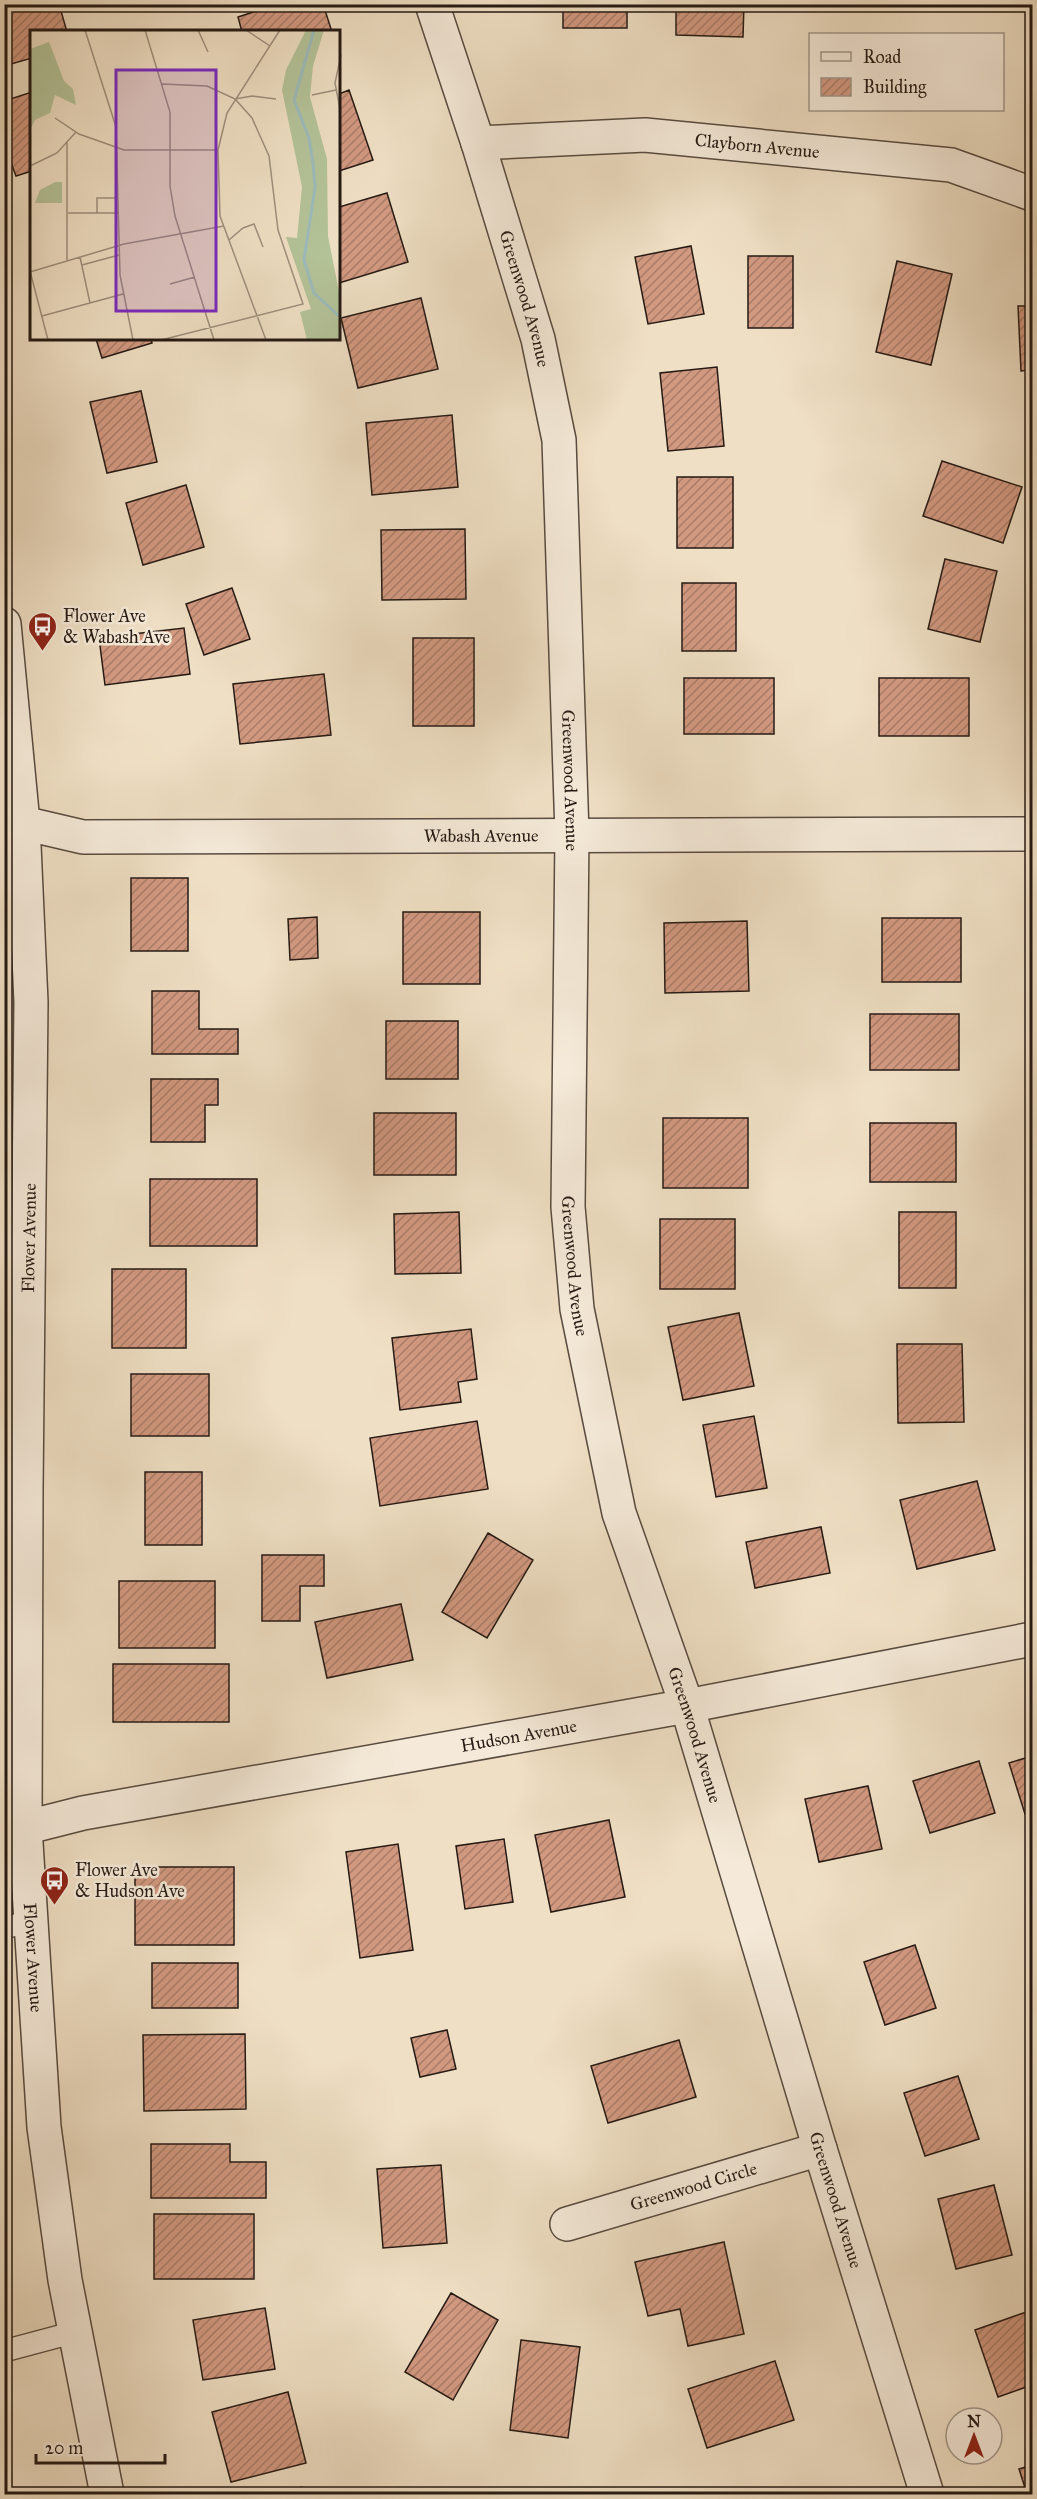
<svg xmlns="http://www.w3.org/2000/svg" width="1037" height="2499" font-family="'IM FELL Great Primer',serif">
  <defs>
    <pattern id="building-hatch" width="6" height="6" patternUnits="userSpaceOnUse" patternTransform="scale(1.5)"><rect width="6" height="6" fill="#d29981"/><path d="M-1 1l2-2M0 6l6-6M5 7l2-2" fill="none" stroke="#aa7c68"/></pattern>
  </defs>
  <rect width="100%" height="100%" fill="#efdfc4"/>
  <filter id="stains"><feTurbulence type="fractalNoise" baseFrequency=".00333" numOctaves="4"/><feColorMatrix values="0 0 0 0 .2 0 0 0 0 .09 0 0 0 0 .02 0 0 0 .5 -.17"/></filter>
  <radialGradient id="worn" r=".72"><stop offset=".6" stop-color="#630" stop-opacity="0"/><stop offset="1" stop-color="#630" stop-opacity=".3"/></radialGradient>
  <path fill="url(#building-hatch)" stroke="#251a14" stroke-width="1.5" d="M4,4H59L67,32H32V58L4,66Z
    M278,4H323L332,32H242L238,17Z
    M563,4H627V28H563Z
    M676,4H744L743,37L676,35Z
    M349,90L373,160L339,171V94Z
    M32,92V171L16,176L4,144V101Z
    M387,193L408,262L339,283V207Z
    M691,246L704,314L648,324L635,257Z
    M748,256H793V328H748Z
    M897,261L952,274L931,365L876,352Z
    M421,298L438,369L358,388L341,318Z
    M1018,306H1032V370L1021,371Z
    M96,339H151L152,343L102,358Z
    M717,367L724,446L668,451L660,373Z
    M141,391L157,462L107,473L90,402Z
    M452,415L458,487L372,495L366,423Z
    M942,461L1022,487L1003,543L923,516Z
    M677,477H733V548H677Z
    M186,485L204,547L143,565L126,503Z
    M465,529L466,599L382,600L381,530Z
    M945,559L997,571L980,642L928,629Z
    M682,583H736V651H682Z
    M232,588L250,639L204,655L186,604Z
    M184,628L190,674L105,685L99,638Z
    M413,638H474V726H413Z
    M324,674L331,735L240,744L233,684Z
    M684,678H774V734H684Z
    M879,678H969V736H879Z
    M131,878H188V951H131Z
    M403,912H480V984H403Z
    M317,917L318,958L290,960L288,919Z
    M882,918H961V982H882Z
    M747,921L749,991L665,993L664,923Z
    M152,991H199V1029H238V1054H152Z
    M870,1014H959V1070H870Z
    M386,1021H458V1079H386Z
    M151,1079H218V1105H205V1142H151Z
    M374,1113H456V1175H374Z
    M663,1118H748V1188H663Z
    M870,1123H956V1182H870Z
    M150,1179H257V1246H150Z
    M459,1212L461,1273L395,1274L394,1214Z
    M899,1212H956V1288H899Z
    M660,1219H735V1289H660Z
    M112,1269H186V1348H112Z
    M739,1313L754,1386L683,1400L668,1327Z
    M471,1329L477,1379L458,1382L461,1402L400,1410L392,1338Z
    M897,1344H962L964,1422L898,1423Z
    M131,1374H209V1436H131Z
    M754,1416L767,1488L716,1497L703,1425Z
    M477,1421L488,1489L380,1506L370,1438Z
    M145,1472H202V1545H145Z
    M977,1481L995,1550L917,1569L900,1500Z
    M821,1527L830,1573L755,1588L746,1542Z
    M488,1533L533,1560L487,1638L442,1612Z
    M262,1555H324V1586H300V1621H262Z
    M119,1581H215V1648H119Z
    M401,1604L413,1660L327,1678L315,1622Z
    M113,1664H229V1722H113Z
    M1032,1756V1812L1025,1814L1009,1763Z
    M979,1761L995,1813L930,1833L913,1781Z
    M868,1786L882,1849L819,1862L805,1799Z
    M609,1820L625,1897L551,1912L535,1835Z
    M504,1839L513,1902L465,1909L456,1846Z
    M398,1844L413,1950L360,1958L346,1852Z
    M135,1867H234V1945H135Z
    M915,1945L936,2008L885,2025L864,1962Z
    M152,1963H238V2008H152Z
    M447,2030L456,2069L420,2077L411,2038Z
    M245,2034L246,2109L144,2111L143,2035Z
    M679,2040L696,2097L608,2123L591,2066Z
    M958,2076L979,2139L925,2156L904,2093Z
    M151,2144H230V2162H266V2198H151Z
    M441,2165L447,2243L383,2248L377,2169Z
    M994,2185L1012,2255L956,2269L938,2199Z
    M154,2214H254V2279H154Z
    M724,2242L744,2334L688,2346L680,2309L648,2316L635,2262Z
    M451,2293L498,2320L453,2400L405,2372Z
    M265,2308L275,2369L203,2380L193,2320Z
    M1032,2310V2385L998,2397L975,2330Z
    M521,2340L580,2347L568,2438L510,2430Z
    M775,2361L794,2420L707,2448L688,2389Z
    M288,2392L306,2463L231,2482L212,2412Z
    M1032,2465V2494H1027L1019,2469Z
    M302,2487L304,2494H262Z"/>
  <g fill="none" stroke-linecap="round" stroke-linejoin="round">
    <defs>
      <path id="service" d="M4,1334L27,1335
        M4,1490H26
        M4,1928L31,1921
        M4,2351L75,2332"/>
      <g id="minor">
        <path id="s1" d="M432,4L478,143L538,339L559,440L572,834L568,1207L577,1309L619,1513L687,1706L820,2149L927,2494"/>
        <path id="s2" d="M478,143L645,135L951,165L1032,194"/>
        <path id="s3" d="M4,816L23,823L83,837L1032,834"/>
        <path id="s4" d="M4,1833L83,1813L687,1706L1032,1639"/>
        <path id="s5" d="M567,2224L820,2149"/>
      </g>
      <g id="tertiary">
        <path id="s6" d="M4,624L23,823L31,1002L26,1490L25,1827L44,2127L65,2280L107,2494"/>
      </g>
    </defs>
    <use href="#service" stroke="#584b40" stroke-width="24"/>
    <use href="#minor" stroke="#584b40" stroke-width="36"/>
    <use href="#tertiary" stroke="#584b40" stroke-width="36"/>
    <use href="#service" stroke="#f5ead9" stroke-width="21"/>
    <use href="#minor" stroke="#f5ead9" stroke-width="33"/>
    <use href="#tertiary" stroke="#f5ead9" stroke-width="33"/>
  </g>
  <defs>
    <symbol id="bus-pin" viewBox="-11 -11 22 30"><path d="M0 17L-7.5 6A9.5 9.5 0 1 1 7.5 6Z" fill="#8f2418" stroke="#f5ead9"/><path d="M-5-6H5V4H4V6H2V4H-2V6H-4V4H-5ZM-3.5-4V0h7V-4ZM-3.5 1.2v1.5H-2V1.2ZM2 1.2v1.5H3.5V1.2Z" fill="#fff"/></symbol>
  </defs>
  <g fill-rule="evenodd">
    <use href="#bus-pin" x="26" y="610" width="33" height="45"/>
    <use href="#bus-pin" x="38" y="1864" width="33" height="45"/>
  </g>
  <g text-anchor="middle" stroke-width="5" stroke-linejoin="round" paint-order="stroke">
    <g font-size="18" fill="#251a14" stroke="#f5ead9">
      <text dy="6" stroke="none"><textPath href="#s2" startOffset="280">Clayborn Avenue</textPath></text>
      <text dy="6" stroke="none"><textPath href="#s1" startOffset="309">Greenwood Avenue</textPath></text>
      <text dy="6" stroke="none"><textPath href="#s1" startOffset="795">Greenwood Avenue</textPath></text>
      <text dy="6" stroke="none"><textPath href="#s3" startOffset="480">Wabash Avenue</textPath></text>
      <text transform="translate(29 1238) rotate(-89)" y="6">Flower Avenue</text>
      <text dy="6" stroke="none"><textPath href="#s1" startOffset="1281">Greenwood Avenue</textPath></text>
      <text dy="6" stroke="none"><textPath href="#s1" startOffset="1767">Greenwood Avenue</textPath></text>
      <text dy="6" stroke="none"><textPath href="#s4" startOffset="524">Hudson Avenue</textPath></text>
      <text dy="6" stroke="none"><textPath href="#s6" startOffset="1335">Flower Avenue</textPath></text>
      <text dy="6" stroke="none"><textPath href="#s5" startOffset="132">Greenwood Circle</textPath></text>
      <text dy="6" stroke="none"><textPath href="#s1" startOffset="2253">Greenwood Avenue</textPath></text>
    </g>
    <g font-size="18" fill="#251a14" stroke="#f5ead9" text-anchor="start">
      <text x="63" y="622">Flower Ave<tspan x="63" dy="21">&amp; Wabash Ave</tspan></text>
      <text x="75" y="1876">Flower Ave<tspan x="75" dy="21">&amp; Hudson Ave</tspan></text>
    </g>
  </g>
  <g transform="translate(30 30)">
    <rect width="310" height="310" fill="#efdfc4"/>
    <path d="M19,12L34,51L43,59L46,75L25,65L20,83L5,90L0,100V19Z" fill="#b4c399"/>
    <path d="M276,0H294L283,36L280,67L297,129L298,206L310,267V310H277L270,282L281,279L256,207L267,208L272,157L252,60L256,40ZM25,152H32V173H5L10,160Z" fill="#b4c399"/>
    <path fill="none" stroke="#9cbbbb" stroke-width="3" d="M284,0L264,70L279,108L283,133L285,157L274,230L284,263L311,288"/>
    <path fill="none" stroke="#9e907e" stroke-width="1.5" d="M55,0L86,97L90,245L103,310M115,0L140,82V156L145,186L184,310M168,0L178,22M216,0L240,16M311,25L305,53L311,84M132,54L177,56L205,69L222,66L246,69M282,65L306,60M25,88L49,104L94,120H188M37,112V230M0,136L27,123L46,102M38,183H88M67,183V168H88M199,210L213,198L224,194L233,217M50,227L60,273M52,235L89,225M0,241L18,310M0,242L94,214L194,196M140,254L165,247M12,286L93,264M131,310L273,274L248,200L239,126L222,88L205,69M236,310L190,186L188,120L197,83L250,0"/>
    <path fill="#7b2cbf" fill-opacity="0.15" stroke="#7b2cbf" stroke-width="3" d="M86,40H186V281H86Z"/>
    <rect width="310" height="310" fill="none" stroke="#251a14" stroke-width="3"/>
  </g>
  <rect width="1037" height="2499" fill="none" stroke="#efdfc4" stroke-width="24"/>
  <rect x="6" y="6" width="1025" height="2487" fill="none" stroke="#251a14" stroke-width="3"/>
  <rect x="12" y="12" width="1013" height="2475" fill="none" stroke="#251a14" stroke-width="1.5"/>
  <rect x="809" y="33" width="195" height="78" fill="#f5ead9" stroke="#a2978a" stroke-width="1.5"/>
  <rect x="821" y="52" width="30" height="9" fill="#f5ead9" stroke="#a2978a" stroke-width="1.5"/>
  <text x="863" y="63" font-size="18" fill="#251a14">Road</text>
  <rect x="821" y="78" width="30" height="18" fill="url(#building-hatch)" stroke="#a2978a" stroke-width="1.5"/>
  <text x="863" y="93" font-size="18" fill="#251a14">Building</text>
  <g transform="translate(974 2436)"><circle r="28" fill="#f5ead9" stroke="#a2978a" stroke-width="1.5"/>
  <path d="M0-4.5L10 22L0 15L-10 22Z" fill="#8f2418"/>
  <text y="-9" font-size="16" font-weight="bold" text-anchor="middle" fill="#251a14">N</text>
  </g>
  <path d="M36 2454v9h129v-9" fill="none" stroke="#251a14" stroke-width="3"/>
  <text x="45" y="2454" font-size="18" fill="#251a14" stroke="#f5ead9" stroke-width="4.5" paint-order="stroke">20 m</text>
  <rect width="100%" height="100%" filter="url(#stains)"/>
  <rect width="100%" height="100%" fill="url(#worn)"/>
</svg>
